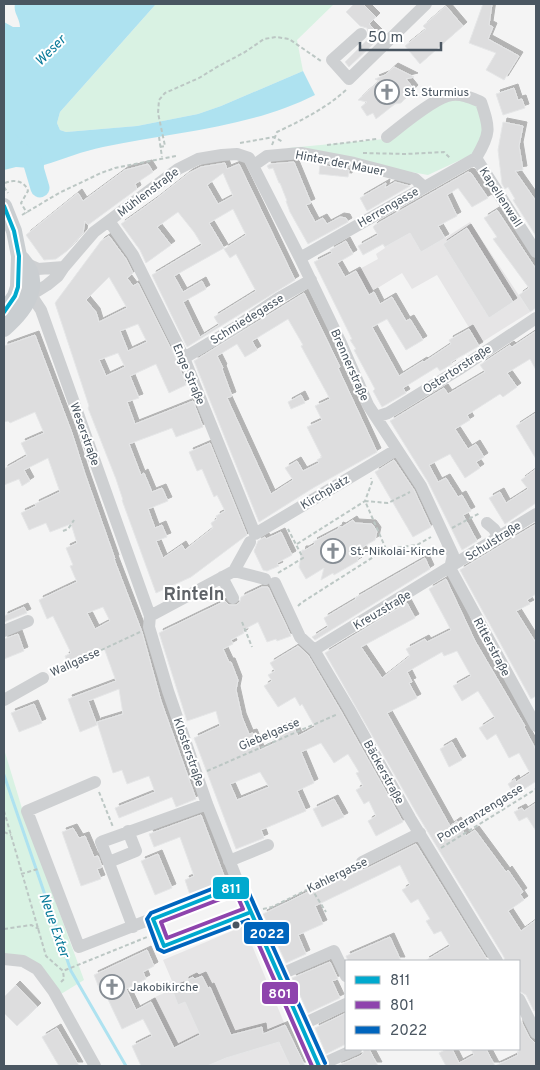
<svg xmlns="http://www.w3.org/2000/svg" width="540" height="1070" font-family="Overpass,sans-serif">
  <defs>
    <filter id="shadow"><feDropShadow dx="4" dy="-4" stdDeviation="0" flood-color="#0004"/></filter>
  </defs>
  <rect width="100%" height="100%" fill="#f4f4f4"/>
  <path fill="#e6e5e6" d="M421,198L445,238L470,222L530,312L479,344L437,275L412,289L402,273L368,294L356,271L378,259L376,254L385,248L373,227Z
    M244,926L285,1025L273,1030L290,1066H166L172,1044L151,999L164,993L161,985L172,981L163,960Z"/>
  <path fill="#d9f2e3" d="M156,4H334L297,40L303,71L221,106L198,114L137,126L66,132L60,130L57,123L60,112Z
    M451,97L468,99L481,110L484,128L477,149L471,155L428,175L287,150L288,148L385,139Z
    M4,749L24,815L84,980L56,997L37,968L4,962Z"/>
  <path fill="#aee2f0" d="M15,4H156L60,112L57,123L60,130L66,132L137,126L198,114L221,106L303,71L315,95C249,128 175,132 103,147C83,151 64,159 44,165L42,182L36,184L30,168L16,167L4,170V22L13,27H20C20,18 13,13 15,4Z"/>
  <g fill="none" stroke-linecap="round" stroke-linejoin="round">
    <path stroke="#aee2f0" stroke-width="3" d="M4,775L71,971L126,1066"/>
    <path stroke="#aee2f0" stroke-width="19" d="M4,138L32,161L40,188"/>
  </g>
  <path fill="#ddddde" stroke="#e5e6e7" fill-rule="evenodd" filter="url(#shadow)" d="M354,4H363L376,17L369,24L381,36L349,67L345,62L370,37L367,28L360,26L346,12Z
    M483,4H492L489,25L493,27L488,39L519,56L504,80L486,70L496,53L469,43Z
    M446,6L463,26L420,64L405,46L426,29L423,26Z
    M394,67L414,77L406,79L414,89L401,103L395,104L376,119L373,113L367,116L361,107L367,102L358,100L379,81L375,79L385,75Z
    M514,88L518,100L522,99L525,108L503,115L496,94Z
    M503,122L523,126L519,146L523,170L515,171L536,201V236L513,200L515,199L508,187L505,189L502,184L498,150Z
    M294,162L311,203L306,205L315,222L323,218L327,224L340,217L346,218L348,222L308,244L290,212L286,201H287L280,183H279L273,168L269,169L267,166L270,164Z
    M225,163L227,169L239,164L295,280L187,347L152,275L202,245L194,232L178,212L157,227L171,245L146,263L140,250L121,224L156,199L189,173L201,167ZM223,173L233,196L218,204L207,185ZM233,209L246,235L224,249L230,258L236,254L256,291L214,317L219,325L200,337L183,302L206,289L202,281L183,292L174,276L224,248L209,223Z
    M148,164L153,172L135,184L137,189L88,225L85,221L83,233L67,251L56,259L44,260L26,235L78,193L83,201L125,170Z
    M320,165L349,170L348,177L319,174Z
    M468,172L471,173L488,198L472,207L458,188L447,195L457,216L438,226L445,238L421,252L410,233L385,247L383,244L363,255L358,246L378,235L373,227L375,225Z
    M395,182L410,186L367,211L360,198L386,183L385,188Z
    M497,210L536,269V308L530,312L519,295L529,288L493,239L497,237L484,218Z
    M467,228L513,302L489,318L443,244Z
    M109,236L126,259L133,273L127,278L133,286L138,283L177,361L186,385L169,393L156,364L130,376L139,398L127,402L135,424L193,401L203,427L176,437L172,428L129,444L141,475L144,473L152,492L162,488L168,501L148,509L155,528L162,525L167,537L156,541L163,558L182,545L185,550L213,528L211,523L217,519L216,516L225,511L217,495L214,497L202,469L197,471L189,452L210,443L247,535L191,577L156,593L122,500H123L116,479L88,408L89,406L55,303L101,241ZM109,277L127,308L99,322L96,312L86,300ZM138,324L147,342L128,351L120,331ZM118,353L125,367L106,376L99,360Z
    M346,241L353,254L337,263L345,277L356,271L369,295L374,292L380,304L392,297L406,321L410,319L423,340L406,350L387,319L372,327L399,376L423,361L424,362L451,344L449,340L469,329L479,346L451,362L452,364L440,371L437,367L403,388L406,393L382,407L373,391L375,389L354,350L356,349L350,340L352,339L314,262L332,253L330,250Z
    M304,293L340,367L338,368L377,452L313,488L259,522L194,361ZM288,319L303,345L301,346L330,399L315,406L322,420L307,427L322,457L317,460L319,463L303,471L297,461L285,468L293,480L271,494L227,398L232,396L222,369L223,368L217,356L237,344L245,357L257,350L252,341Z
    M536,331V370L530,359L507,373L517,387L503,397L500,394L467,415L470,420L455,429L468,449L476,444L484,457L476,462L480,468L465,478L450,454L429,465L438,482L446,478L458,497L462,495L471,511L463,515L477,541L462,550L428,482L390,421L444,388L448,394L485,372L480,365L510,345L512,347Z
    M35,335L72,433L85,474L115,559H114L142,632L161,701L196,799L176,807L172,797L119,818L115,808L155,792L149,776L127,784L122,770L113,773L97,722L123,714L119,689L88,701L97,725L80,732L68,699L116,681L104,648L68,664L65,656L71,653L53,616L47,619L39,600L77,582L70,566L73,565L66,548L77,543L71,524L50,532L46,523L29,530L21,513L36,506L35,504L60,492L48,458L24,470L30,481L22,486L19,479L4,485V469L27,456L21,443L44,433L35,412L10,423L8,421L4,422V346ZM103,607L110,621L95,629L87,613Z
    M301,395L305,403L291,409L288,402Z
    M536,413V459L516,426Z
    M394,460L414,490L431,527L413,537L375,472Z
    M536,469V503L505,524L489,498L500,492L506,503L528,489L521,480Z
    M353,520L355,523L372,524L377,531L375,540L361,548L365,554L357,559L358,561L334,575L333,573L321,580L324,568L306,579L299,567L302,550H305L315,544L313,542L338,529L339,526L342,527Z
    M536,524V594L527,600L530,604L516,611L536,643V696L531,699L460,570Z
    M281,532L292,555L277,563L279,566L267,571L263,570L254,551L258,541L265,537L266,539Z
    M425,558L430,569L315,640L312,637L328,627L324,618L356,599L355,598Z
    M446,579L475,641L525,726L524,727L536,750V784L535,782L518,793L515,789L512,791L508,784L515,779L516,782L530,773L519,753L509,758L496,734L487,740L479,728L495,718L478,691L462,701L453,686L471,676L457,651L444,656L442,652L407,672L412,682L409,683L417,698L387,713L450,826L457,821L466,836L475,830L506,872L508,870L523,892L520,894L524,900L508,911L521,931L536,920V1010L534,1011L526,995L519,991V961H505L504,957L417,814L325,653L407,603L415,618L361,647L382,678L410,656L406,649L425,639L427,642L451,630L429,589Z
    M262,587H268L291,636L277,641L276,639L267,642L258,622L243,630L244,633L231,640L233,644L223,649L229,662H231L238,680L236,690L242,717L249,734L253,733L260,750L275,743L271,732L292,723L298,736L315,727L302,704L300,706L295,697L278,707L264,686L272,681L268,675L275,671L270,663L298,646L308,655L342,713L403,822L401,823L376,836L368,821L376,816L369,801L364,804L356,790L363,786L356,773L359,772L348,754L334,763L321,743L301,752L314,783L297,791L306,811L261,830L264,838L236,849L194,738L220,726L216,711L187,721L159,633L225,601L229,605H236L240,602L241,597ZM260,772L269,787L237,800L230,784Z
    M24,607L27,613L4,622V616Z
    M18,634L24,651L4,659V639Z
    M34,704L42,723L19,732L11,713Z
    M452,742L462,760L449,767L440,749Z
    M334,799L344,817L322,827L313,809Z
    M536,803V831L527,817L519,821L514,812L522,808L524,811Z
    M201,815L226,881L190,895L185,880L194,876L180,837L154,847L149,834Z
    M73,828L79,838L85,836L94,857L98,856L102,867L97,869L101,879L81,886L62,832Z
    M416,844L488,961H425L450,946L441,931L434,934L426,921L430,919L418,899L411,903L402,890L410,885L400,865L315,906L323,924L298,935L306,954L286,963L263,914L357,868L361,870L366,869Z
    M158,854L172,888L155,895L141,861Z
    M390,937L401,961H348L346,956Z
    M147,950L154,966L143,972L146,979L126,989L136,1010L151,1002L174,1048L200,1035L185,1002L178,1005L172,989L185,984V981L193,977L195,979L202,976L208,988L210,987L231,1035L262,1027L263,1034L285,1025L305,1066H290L279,1042L226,1058L207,1066H141L132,1046L152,1036L143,1019L122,1029L104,991L101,993L94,975Z
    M330,962L338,979L332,981L340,998L308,1013L292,978Z
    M16,985L37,1007L17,1026L4,1013V997Z
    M346,1013V1044L326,1054L315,1028Z
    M519,1017L529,1037L536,1044V1066H495L518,1055L517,1052L519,1051Z
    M57,1028L75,1059L79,1066H59L42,1037Z
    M364,1049H369L378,1066H337L360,1056L363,1053Z
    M447,1049H452L459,1063L474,1055L471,1049H486L495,1066H446L439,1053Z"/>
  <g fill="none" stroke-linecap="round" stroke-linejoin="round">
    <path stroke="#bcc7c4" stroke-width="2" stroke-dasharray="4 2.5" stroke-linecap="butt" d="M159,137L162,157
      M240,143L274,137L283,142
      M272,145L277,132C302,120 325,109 346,90
      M327,145L377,139
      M160,147L165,146L158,113L159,100L165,93L199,78L217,67L245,52L264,39L276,37L289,39L321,61
      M363,153L406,154L444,152L451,159
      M5,183C14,179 25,181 28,191L21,203L27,213
      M4,187L8,193
      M22,215L59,193L101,173L115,168L176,156
      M452,528L480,513
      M63,531L68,529L74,520
      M297,544L365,501L372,482L371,478
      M386,549L365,501L388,503L410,492
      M278,573L303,558L288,529
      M298,606L301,603L386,549L417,545L431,537
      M242,622L252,647
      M54,672L140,632
      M207,771L338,714
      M99,792L113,827
      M4,811L46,956L63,971L147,937
      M4,832L11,835
      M441,848L536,789
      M21,874L38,869
      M311,888L326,912
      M263,909L272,907L351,868
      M4,929L31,925L39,929
      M61,982L64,979L63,971"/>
    <path stroke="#ced0d2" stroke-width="12" d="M361,34L332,60L349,79L426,4
      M476,158L536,252
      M254,165L267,156L301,153L354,163L415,179L424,187
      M109,221L133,255L184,358L255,534L396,450
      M300,258L476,158C491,133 490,129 481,102C471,98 463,94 452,95C436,96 400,127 387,137
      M27,264L38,269L64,267
      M184,358L233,329L279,298L311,280
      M376,417L388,413L458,370L536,318
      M487,523L494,529L499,538
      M450,568L536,726
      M234,571L265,579
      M222,577L233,598
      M275,583L300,637L314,650L349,709L410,818L497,961
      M150,616L234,571L250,542
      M4,631L28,621
      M314,650L536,514
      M4,700L43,678
      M95,782L27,811L79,947L239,885
      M229,861L268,845
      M109,862L136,851L128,831
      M362,862L420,833
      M153,919L164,946L251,912
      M133,927L101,842L207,804
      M4,959L23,961L37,969L54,992L95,1066
      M279,975L334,951L346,976
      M519,999L536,1033
      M301,1025L346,1004
      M318,1066L356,1049
      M319,1066L239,885L207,804L168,691L149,627L150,616L41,310L31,295L47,285L58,276L64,267L94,232L178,169L198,159L222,155L237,154L249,158L300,258L340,341L368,405L421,486L453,555L450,568"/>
    <path stroke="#caced1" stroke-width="16" d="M4,206L14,231L19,256L18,287L15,296L4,312
      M4,329C27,309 46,282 19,256"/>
    <defs>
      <path id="bus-1" d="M4,206L14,231L19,256L18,287L15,296L4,312
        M251,912L164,946L153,919L239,885L319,1066"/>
      <path id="bus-2" d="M236,893L243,909L167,938L161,922Z
        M248,920L312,1066"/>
      <path id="bus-3" d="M248,920L164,952L158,949L147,919L151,913L237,879L243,880L325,1063"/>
    </defs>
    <use href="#bus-1" stroke="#fff" stroke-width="8"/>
    <use href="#bus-2" stroke="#fff" stroke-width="8"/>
    <use href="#bus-3" stroke="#fff" stroke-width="8"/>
    <use href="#bus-1" stroke="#00a9ce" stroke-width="4"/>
    <use href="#bus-2" stroke="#8e44ad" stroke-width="4"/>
    <use href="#bus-3" stroke="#0065bd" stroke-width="4"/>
  </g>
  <defs>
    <symbol id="church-ring" viewBox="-11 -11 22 22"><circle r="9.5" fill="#fff" stroke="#868d94" stroke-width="1.5"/><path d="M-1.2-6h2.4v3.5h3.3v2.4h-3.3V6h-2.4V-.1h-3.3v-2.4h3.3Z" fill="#868d94"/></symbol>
  </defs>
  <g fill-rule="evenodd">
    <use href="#church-ring" x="373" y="78" width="28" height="28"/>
    <use href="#church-ring" x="319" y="537" width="28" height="28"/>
    <use href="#church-ring" x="98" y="973" width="28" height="28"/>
  </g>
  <circle fill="#4a5661" stroke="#fff" stroke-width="2" cx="236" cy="925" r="4.5"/>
  <g text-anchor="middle" stroke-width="4" stroke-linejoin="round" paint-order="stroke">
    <g font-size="12" fill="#4a5661" stroke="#fff" text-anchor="start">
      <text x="404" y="96">St. Sturmius</text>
      <text x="350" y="555">St.-Nikolai-Kirche</text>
      <text x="130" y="991">Jakobikirche</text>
    </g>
    <g font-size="12" fill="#4a5661" stroke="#fff">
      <text transform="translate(340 163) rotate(11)" y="4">Hinter der Mauer</text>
      <text transform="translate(148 192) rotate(-37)" y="4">Mühlenstraße</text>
      <text transform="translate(501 197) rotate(57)" y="4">Kapellenwall</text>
      <text transform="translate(388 207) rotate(-30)" y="4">Herrengasse</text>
      <text transform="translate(247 319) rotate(-32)" y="4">Schmiedegasse</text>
      <text transform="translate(350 365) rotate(66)" y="4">Brennerstraße</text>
      <text transform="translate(457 369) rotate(-33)" y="4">Ostertorstraße</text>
      <text transform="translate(189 374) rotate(67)" y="4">Enge Straße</text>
      <text transform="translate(85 434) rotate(70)" y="4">Weserstraße</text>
      <text transform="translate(325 492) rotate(-31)" y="4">Kirchplatz</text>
      <text transform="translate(493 541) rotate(-32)" y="4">Schulstraße</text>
      <text transform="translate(382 610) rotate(-31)" y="4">Kreuzstraße</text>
      <text transform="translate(492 647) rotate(62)" y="4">Ritterstraße</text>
      <text transform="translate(75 662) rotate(-25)" y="4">Wallgasse</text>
      <text transform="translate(269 734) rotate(-23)" y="4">Giebelgasse</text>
      <text transform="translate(189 752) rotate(71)" y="4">Klosterstraße</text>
      <text transform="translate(384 772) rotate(61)" y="4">Bäckerstraße</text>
      <text transform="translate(480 813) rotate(-32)" y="4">Pomeranzengasse</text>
      <text transform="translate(337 875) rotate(-26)" y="4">Kahlergasse</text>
    </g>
    <g font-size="14" font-style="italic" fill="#0c7c9b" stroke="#fff">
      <text transform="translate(50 50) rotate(-45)" y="5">Weser</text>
      <text transform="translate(55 925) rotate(71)" y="5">Neue Exter</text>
    </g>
    <g font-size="18" font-weight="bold" fill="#5f6368" stroke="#fff">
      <text x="194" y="600">Rinteln</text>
    </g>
  </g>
  <g stroke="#fff" stroke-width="2">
    <rect x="212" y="876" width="38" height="24" rx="5" fill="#00a9ce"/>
    <rect x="243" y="921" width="47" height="24" rx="5" fill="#0065bd"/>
    <rect x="261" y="981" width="38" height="24" rx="5" fill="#8e44ad"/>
  </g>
  <g font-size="14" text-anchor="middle" font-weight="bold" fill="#fff">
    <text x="231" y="893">811</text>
    <text x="267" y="938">2022</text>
    <text x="280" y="998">801</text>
  </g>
  <rect width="540" height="1070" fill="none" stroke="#4a5661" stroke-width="10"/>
  <rect x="345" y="960" width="175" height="90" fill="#ffffff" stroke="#b7bbc0"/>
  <rect x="355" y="976" width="25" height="8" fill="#00a9ce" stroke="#b7bbc0"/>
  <text x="390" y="985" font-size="15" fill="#4a5661">811</text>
  <rect x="355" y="1001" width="25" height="8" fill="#8e44ad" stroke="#b7bbc0"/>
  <text x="390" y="1010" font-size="15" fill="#4a5661">801</text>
  <rect x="355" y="1026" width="25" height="8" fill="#0065bd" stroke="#b7bbc0"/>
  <text x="390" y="1035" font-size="15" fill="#4a5661">2022</text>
  <path d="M360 42v8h81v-8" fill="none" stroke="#4a5661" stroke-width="2.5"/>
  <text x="368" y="42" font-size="15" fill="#4a5661" stroke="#ffffff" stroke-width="4" paint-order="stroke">50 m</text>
</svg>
